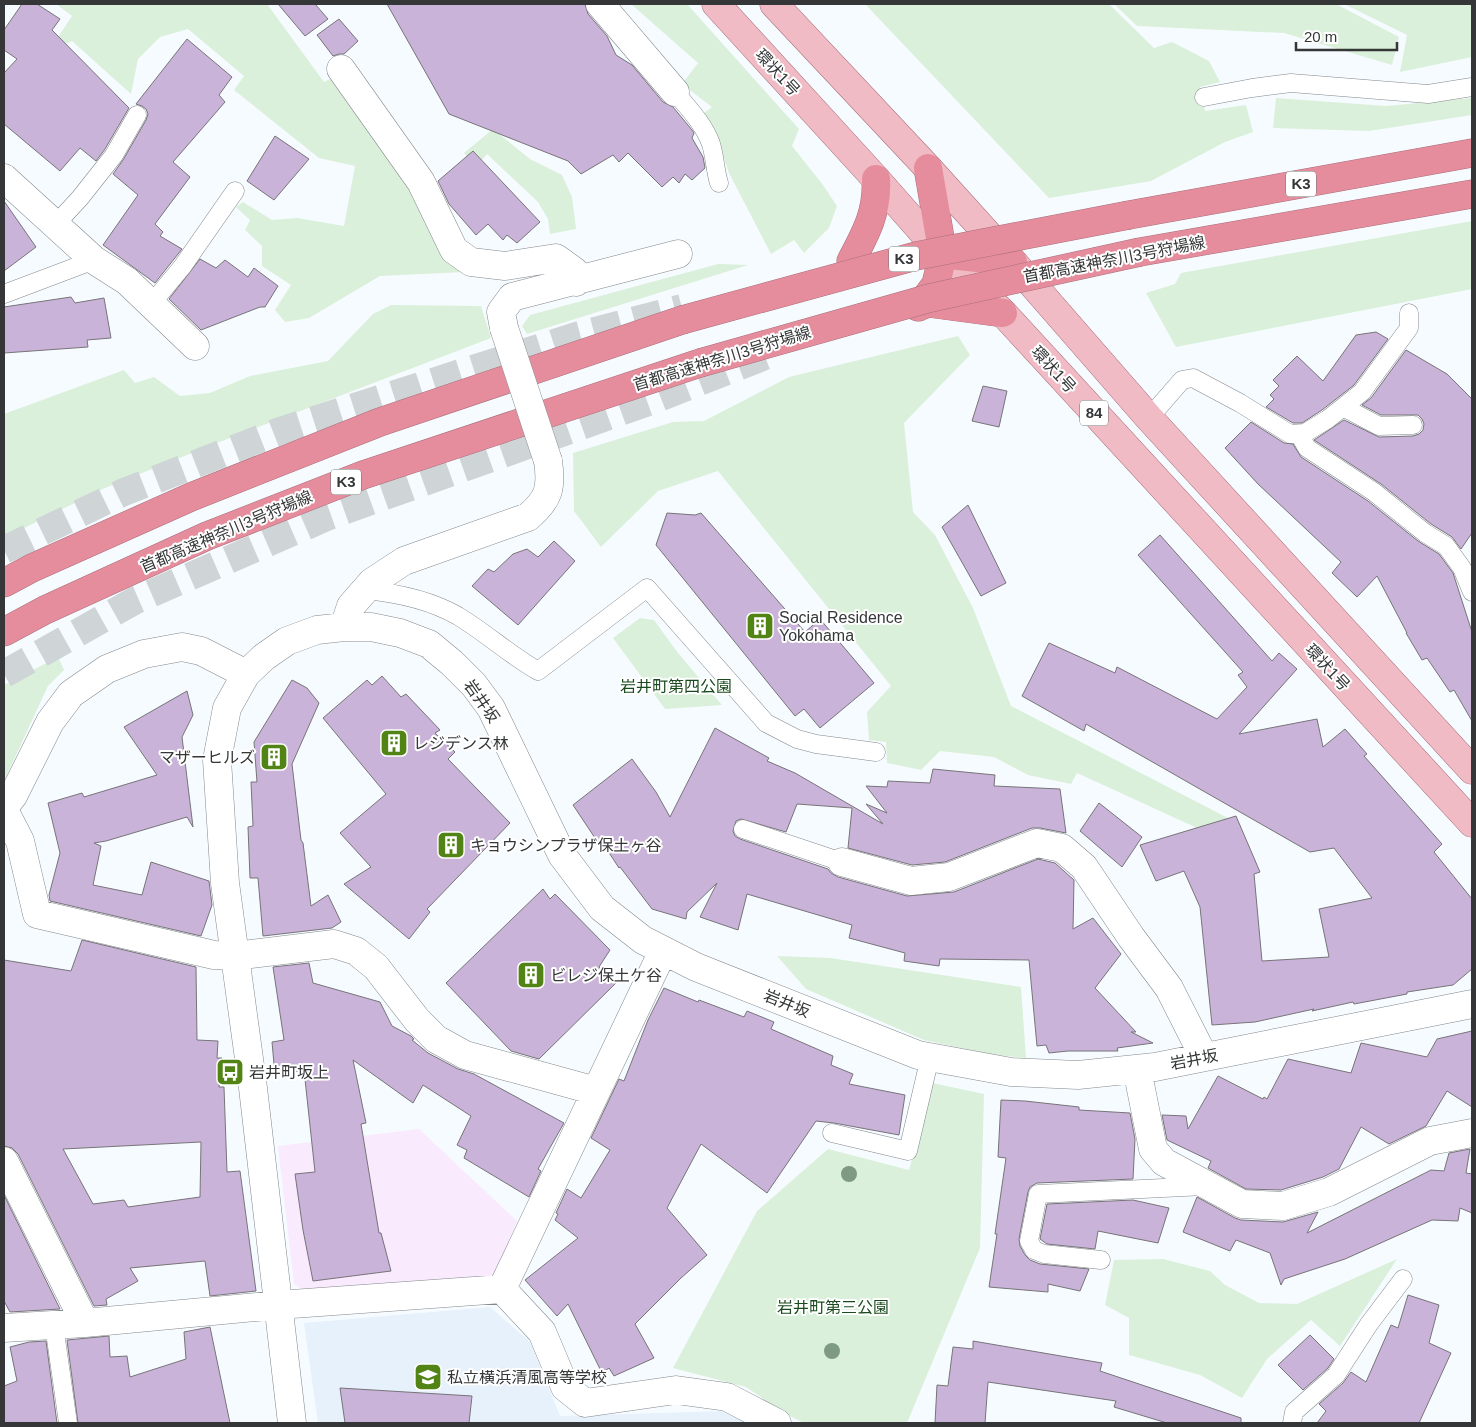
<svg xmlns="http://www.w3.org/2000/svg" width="1476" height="1427" font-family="Arial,'Noto Sans JP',sans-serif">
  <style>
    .industrial { fill: #f9eafe }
    .built { fill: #e6f1fb }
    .green { fill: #daf0da }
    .building { fill: #cab3d8; stroke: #777479; fill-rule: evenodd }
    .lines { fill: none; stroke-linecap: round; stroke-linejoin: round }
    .motorway-tunnel { stroke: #cfd4d7; stroke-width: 28; stroke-dasharray: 28 14; stroke-linecap: butt }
    .service-casing { stroke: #84888c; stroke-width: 19 }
    .minor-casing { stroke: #84888c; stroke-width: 29 }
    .primary-casing { stroke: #a86f79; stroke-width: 29 }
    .motorway-casing { stroke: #a86f79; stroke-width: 29 }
    .service { stroke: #fff; stroke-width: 18 }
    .minor { stroke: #fff; stroke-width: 28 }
    .primary { stroke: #f0bbc4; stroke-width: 28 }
    .motorway { stroke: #e68d9d; stroke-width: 28 }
    .minor-bridge-casing { stroke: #84888c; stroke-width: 29; stroke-linecap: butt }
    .motorway-bridge-casing { stroke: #a86f79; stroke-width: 29; stroke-linecap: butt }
    .minor-bridge { stroke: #fff; stroke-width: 28 }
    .motorway-bridge { stroke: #e68d9d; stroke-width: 28 }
    .tree { fill: #7e9a83 }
    .labels { text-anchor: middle; stroke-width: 4; stroke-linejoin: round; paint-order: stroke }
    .shield { fill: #fff; stroke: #717273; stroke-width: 1 }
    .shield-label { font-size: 15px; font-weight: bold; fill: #343637 }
    .street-label { font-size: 16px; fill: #343637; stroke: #fff }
    .poi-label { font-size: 16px; fill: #343637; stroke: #fff; text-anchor: start }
    .park-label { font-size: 16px; fill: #1b4a1e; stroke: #fff }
  </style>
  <rect width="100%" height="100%" fill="#f6fbff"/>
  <path class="industrial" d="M 419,1129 L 517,1221 L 494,1277 L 306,1291 L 294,1284 L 278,1146 Z"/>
  <path class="built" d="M 490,1307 L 530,1342 L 560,1416 L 729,1411 L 751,1423 L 318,1423 L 304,1323 Z"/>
  <path class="green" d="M 56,4 L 267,4 L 324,82 L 334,77 L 465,272 L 380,276 L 309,318 L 285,322 L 275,310 L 291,285 L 262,266 L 262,246 L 245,230 L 250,220 L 236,207 L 243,202 L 272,220 L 297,218 L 344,226 L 355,166 L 319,158 L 234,90 L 244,76 L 188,29 L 160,37 L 138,59 L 131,94 L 72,41 L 48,52 L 72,16 Z
    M 631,4 L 687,4 L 799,129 L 792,146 L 823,185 L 837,206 L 829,228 L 804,253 L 794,240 L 771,254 L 729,173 L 720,147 L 704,113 L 712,107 L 682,84 L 698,63 Z
    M 865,4 L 1109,4 L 1154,48 L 1172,42 L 1209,61 L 1220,82 L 1200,87 L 1205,111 L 1246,105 L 1253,132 L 1225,142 L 1151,181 L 1049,198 Z
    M 1114,4 L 1336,4 L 1399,37 L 1392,65 L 1284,33 L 1137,26 Z
    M 1344,4 L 1472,4 L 1472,57 L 1400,72 L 1407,35 Z
    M 1276,98 L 1386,106 L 1472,98 L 1472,115 L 1369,131 L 1273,128 Z
    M 493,129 L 530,159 L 562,175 L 572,197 L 576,229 L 550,234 L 548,219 L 538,202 L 487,154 L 476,167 L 464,153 Z
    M 1472,221 L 1472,289 L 1176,347 L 1146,293 L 1175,284 L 1181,273 Z
    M 718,264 L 748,265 L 527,334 L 522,326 L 530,315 Z
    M 391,305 L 481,306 L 491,338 L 217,443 L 105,488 L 4,538 L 4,414 L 124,370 L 135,383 L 154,377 L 180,396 L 210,393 L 250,376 L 328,361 L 373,314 Z
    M 958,336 L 970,355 L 904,423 L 913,512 L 935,535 L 973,608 L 1011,706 L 1228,818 L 1219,838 L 1077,773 L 1071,784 L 1028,775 L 994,757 L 940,751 L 921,770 L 887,763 L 886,742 L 869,740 L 867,712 L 891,686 L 718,471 L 658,491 L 601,547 L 574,511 L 573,453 L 673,422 L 704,421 L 789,377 Z
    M 640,618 L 654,620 L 678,653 L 722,705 L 665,709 L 613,638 Z
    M 58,657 L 64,670 L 48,686 L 4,781 L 4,685 Z
    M 777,956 L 830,958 L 1021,987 L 1026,1058 L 989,1054 L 924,1040 L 806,989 Z
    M 932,1083 L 984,1094 L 980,1248 L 907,1423 L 804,1423 L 784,1413 L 746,1387 L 673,1368 L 757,1211 L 828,1149 L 909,1170 Z
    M 1163,1259 L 1210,1271 L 1225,1285 L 1259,1303 L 1297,1304 L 1397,1259 L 1340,1346 L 1311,1320 L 1267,1359 L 1242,1398 L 1200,1375 L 1129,1355 L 1129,1318 L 1105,1305 L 1114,1260 Z"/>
  <path class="building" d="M 22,4 L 37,4 L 60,19 L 52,30 L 129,108 L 105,149 L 96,161 L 80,148 L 60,171 L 4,124 L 4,73 L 17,59 L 4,50 L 4,30 Z
    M 278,4 L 315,4 L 328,19 L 305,36 Z
    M 387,4 L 585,4 L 588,14 L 607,36 L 616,55 L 632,65 L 663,102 L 673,107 L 692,130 L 694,133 L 692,138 L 703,157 L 705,168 L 692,180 L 685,174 L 679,183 L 673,177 L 662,187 L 628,153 L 619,162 L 613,155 L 581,174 L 568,161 L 449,114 Z
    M 339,19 L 358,41 L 344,54 L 339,54 L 333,56 L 317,35 Z
    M 187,39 L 232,77 L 219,95 L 225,102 L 173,162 L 190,177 L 155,224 L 163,232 L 160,236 L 182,249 L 155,283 L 103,245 L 138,195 L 113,174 L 123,160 L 146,120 L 148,114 L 146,109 L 142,106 L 136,104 Z
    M 275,136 L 309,159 L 274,200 L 247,181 Z
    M 473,151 L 540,222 L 517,243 L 507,235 L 503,240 L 488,224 L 476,235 L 449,204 L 438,181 Z
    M 4,201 L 36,247 L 4,271 Z
    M 200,259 L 216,268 L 225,260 L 248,277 L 254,268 L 278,286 L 265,307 L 260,307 L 201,330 L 169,299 Z
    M 71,297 L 75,303 L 104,298 L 111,338 L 87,340 L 88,347 L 4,353 L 4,307 Z
    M 1376,332 L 1388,339 L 1354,385 L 1322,410 L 1302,423 L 1293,423 L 1266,407 L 1274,399 L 1270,395 L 1279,386 L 1273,380 L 1297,356 L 1323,381 L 1356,335 Z
    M 1406,350 L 1447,374 L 1472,399 L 1472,533 L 1461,549 L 1452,537 L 1431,524 L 1381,484 L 1314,440 L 1344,420 L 1379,437 L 1413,436 L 1419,434 L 1423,430 L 1424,424 L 1422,419 L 1418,415 L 1381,415 L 1362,405 L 1371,398 Z
    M 983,386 L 1007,391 L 999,427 L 972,421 Z
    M 1251,422 L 1284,443 L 1293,444 L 1301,457 L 1368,501 L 1418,541 L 1439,554 L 1453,573 L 1472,632 L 1472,721 L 1454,690 L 1450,692 L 1427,658 L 1422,660 L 1406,633 L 1407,633 L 1377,576 L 1357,597 L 1332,573 L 1341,562 L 1258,484 L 1225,448 Z
    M 968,505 L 1006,583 L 981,596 L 942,527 Z
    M 667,513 L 695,515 L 701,513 L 805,632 L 820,619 L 874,683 L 820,728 L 804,709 L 795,716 L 656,545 Z
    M 1160,535 L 1272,661 L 1279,653 L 1297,669 L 1239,734 L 1317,719 L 1323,747 L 1345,729 L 1367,754 L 1364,756 L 1442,844 L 1434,852 L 1472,899 L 1472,969 L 1453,985 L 1407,992 L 1407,994 L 1354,1004 L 1353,1002 L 1312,1011 L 1314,1009 L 1255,1022 L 1212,1025 L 1200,907 L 1184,871 L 1156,881 L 1140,845 L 1236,816 L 1260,872 L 1254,874 L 1262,961 L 1329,957 L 1319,909 L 1372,898 L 1334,848 L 1310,852 L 1086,724 L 1084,731 L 1022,696 L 1049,643 L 1115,673 L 1117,667 L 1217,719 L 1247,687 L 1238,675 L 1243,672 L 1138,555 Z
    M 554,541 L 575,561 L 518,625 L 472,586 L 488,569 L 494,572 L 513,554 L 527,549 L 538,557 Z
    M 382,676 L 401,697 L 406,694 L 440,730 L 435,733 L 455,752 L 448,759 L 510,823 L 427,909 L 430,912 L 409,939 L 344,884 L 371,867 L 340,833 L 386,794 L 323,718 L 367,680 L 372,685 Z
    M 292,680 L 307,688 L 319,703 L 292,764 L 301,840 L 303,843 L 311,906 L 328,895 L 341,922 L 332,928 L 263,936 L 258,878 L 250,878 L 248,827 L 253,826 L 251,782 L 257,782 L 254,742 Z
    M 187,691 L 193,715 L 182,737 L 193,827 L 187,817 L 106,841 L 94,843 L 101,846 L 93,885 L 142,895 L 151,862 L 209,881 L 212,905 L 201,936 L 50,901 L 49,895 L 60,853 L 48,803 L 82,793 L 84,797 L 157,775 L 124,727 Z
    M 715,728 L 769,758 L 767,761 L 795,773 L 883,824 L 866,804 L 887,813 L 866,786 L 887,787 L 888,781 L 930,783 L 933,769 L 995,775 L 994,786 L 1060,789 L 1066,833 L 1040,828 L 1032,828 L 945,862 L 912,865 L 848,848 L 852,808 L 797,804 L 786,832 L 741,819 L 736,821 L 733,831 L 735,836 L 740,839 L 828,869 L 831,873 L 838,877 L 907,896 L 954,892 L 1038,859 L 1055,863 L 1074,880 L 1073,929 L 1093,918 L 1121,954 L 1095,988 L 1136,1032 L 1131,1032 L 1153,1043 L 1117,1048 L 1118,1051 L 1068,1051 L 1049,1053 L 1046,1045 L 1037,1046 L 1029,960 L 940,959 L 939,966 L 904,961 L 905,953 L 849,938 L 852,925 L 747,894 L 738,930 L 700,917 L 717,883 L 687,912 L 686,919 L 652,909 L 620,867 L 619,868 L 604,845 L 601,847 L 573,805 L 632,759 L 656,792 L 670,817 Z
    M 1099,803 L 1142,837 L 1122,867 L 1080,831 Z
    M 543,889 L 550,899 L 555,894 L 610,950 L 599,967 L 616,983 L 539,1059 L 511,1051 L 446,983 Z
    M 82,940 L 196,967 L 197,1040 L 218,1041 L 217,1058 L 222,1058 L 219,1087 L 224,1087 L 227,1172 L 240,1171 L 256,1291 L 210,1296 L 205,1261 L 130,1268 L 138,1281 L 106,1299 L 107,1305 L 94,1306 L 18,1154 L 12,1148 L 4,1146 L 4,960 L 71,971 ZM 201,1142 L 200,1197 L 128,1207 L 124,1200 L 93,1204 L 63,1149 Z
    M 309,963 L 313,983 L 380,1002 L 392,1026 L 411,1036 L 414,1039 L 412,1040 L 428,1053 L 458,1069 L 474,1074 L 564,1123 L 538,1169 L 541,1171 L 529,1197 L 464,1158 L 467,1150 L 457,1145 L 471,1116 L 423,1085 L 413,1103 L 353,1060 L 366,1123 L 361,1124 L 379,1233 L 381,1233 L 391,1271 L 313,1281 L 303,1230 L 295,1174 L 315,1172 L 304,1070 L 275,1075 L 272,1042 L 284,1040 L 273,967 Z
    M 664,988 L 698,1002 L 699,1000 L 744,1017 L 747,1011 L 774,1022 L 771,1029 L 833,1056 L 831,1065 L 853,1074 L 849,1084 L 905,1095 L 899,1135 L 834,1123 L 816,1121 L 767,1193 L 701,1144 L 667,1208 L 707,1255 L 681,1278 L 635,1324 L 654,1358 L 614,1376 L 609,1368 L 602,1373 L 568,1304 L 557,1316 L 525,1280 L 578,1238 L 555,1220 L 558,1214 L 556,1213 L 567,1189 L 581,1198 L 610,1150 L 591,1138 L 619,1079 L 624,1081 L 648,1020 Z
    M 1472,1031 L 1472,1107 L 1447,1091 L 1426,1126 L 1389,1144 L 1361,1127 L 1339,1169 L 1323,1177 L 1281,1190 L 1246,1189 L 1208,1168 L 1211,1161 L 1167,1140 L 1162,1115 L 1186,1116 L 1188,1129 L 1218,1076 L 1263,1099 L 1264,1097 L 1267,1099 L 1288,1059 L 1351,1073 L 1361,1043 L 1427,1057 L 1437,1039 Z
    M 1001,1100 L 1025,1101 L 1079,1107 L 1079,1110 L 1130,1113 L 1135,1139 L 1133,1179 L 1037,1183 L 1030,1187 L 1028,1192 L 1019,1239 L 1020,1246 L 1025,1255 L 1030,1260 L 1040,1264 L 1089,1269 L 1080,1291 L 1048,1284 L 1048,1292 L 989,1287 L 997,1234 L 995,1234 L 1006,1158 L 998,1157 Z
    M 1470,1149 L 1466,1173 L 1472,1174 L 1472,1213 L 1460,1208 L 1458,1221 L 1432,1220 L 1345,1259 L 1284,1279 L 1281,1285 L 1270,1253 L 1236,1240 L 1230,1251 L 1183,1232 L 1197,1197 L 1235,1218 L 1241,1220 L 1283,1222 L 1318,1212 L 1307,1233 L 1431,1170 L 1444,1171 L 1449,1153 Z
    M 4,1195 L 60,1309 L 10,1312 L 4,1301 Z
    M 1133,1200 L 1169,1208 L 1158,1243 L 1098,1231 L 1095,1249 L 1047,1244 L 1040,1239 L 1047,1204 Z
    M 1408,1295 L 1439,1305 L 1429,1343 L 1451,1353 L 1419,1423 L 1317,1423 L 1326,1411 L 1319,1404 L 1343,1383 L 1351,1372 L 1366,1382 L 1391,1325 L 1398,1328 Z
    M 210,1327 L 230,1423 L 78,1423 L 67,1340 L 109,1336 L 110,1357 L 127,1356 L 130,1377 L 186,1359 L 184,1332 Z
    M 1310,1335 L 1334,1359 L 1328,1368 L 1303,1390 L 1278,1365 Z
    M 46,1341 L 57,1423 L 4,1423 L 4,1386 L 17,1381 L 10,1347 L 29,1342 Z
    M 973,1341 L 1102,1363 L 1100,1371 L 1241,1418 L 1241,1423 L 1167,1423 L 1114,1407 L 1116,1401 L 988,1382 L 985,1423 L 935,1423 L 937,1385 L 948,1386 L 953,1347 L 973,1349 Z
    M 340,1388 L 472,1396 L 469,1423 L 345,1423 Z"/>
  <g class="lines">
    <path class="motorway-tunnel" d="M 4,550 L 124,492 L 280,431 L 576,336 L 682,308
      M 4,674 L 136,600 L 329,516 L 651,401 L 775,352"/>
    <defs>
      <path id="service" d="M 675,92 C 688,108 704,124 711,144 C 715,157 715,170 719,183
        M 1204,97 L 1252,88 L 1291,83 L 1428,94 L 1472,87
        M 55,225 L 80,198 L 114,155 L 137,115
        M 4,294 L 94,260
        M 152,303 L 182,267 L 235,191
        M 1343,407 L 1379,426 L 1413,425
        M 1149,418 L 1182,380 L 1193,378 L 1240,403 L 1290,434 L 1305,433 L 1328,419 L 1362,392 L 1409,328 L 1409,313
        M 1299,434 L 1307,448 L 1374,492 L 1425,533 L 1446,546 L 1462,568 L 1472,592
        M 365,590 C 397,593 430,600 458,616 C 486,633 510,655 538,671 L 647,588 L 766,723 L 797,739 L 816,744 L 876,752
        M 743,829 L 842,862
        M 832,1133 L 908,1151 L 930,1057
        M 1101,1260 L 1044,1254 L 1034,1250 L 1029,1241 L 1038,1194 L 1205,1186
        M 54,1325 L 68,1423
        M 1292,1423 L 1294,1412 L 1336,1375 L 1369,1324 L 1403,1279"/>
      <path id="minor" d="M 600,4 L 675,92
        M 341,69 L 421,182 L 454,250 L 471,262 L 505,266 L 556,258 L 574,271 L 576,282
        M 4,178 L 94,260 L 127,281 L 195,346
        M 504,328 L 501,312 L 512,297 L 678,254
        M 344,627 L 351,606 L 372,582 L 404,561 L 528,517 C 549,499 552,488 548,461
        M 4,807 L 13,796 L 50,722 L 71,694 L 107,669 L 144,654 L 182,647 L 201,651 L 246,674
        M 4,810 L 20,841 L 37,914 L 214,955 L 235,956 L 334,944 L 356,951 L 376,967 L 417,1020 L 436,1039 L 465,1055 L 596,1091
        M 842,862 L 911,881 L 949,877 L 1037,843 L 1062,848 L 1084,867 L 1131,937 L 1169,988 L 1204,1057
        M 1137,1069 L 1153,1149 L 1164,1162 L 1242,1204 L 1283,1206 L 1329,1192 L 1430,1141 L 1472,1133
        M 4,1161 L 85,1323
        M 502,1289 L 663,951
        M 4,1328 L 85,1323 L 278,1305 L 502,1289 L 542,1332 L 565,1387 L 585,1403 L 676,1390 L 727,1397 L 777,1423
        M 292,1423 L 253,1088 L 225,883 L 217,760 L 227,708 L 246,674 L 264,657 L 287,641 L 317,630 L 344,627 L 371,627 L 400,633 L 429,644 L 452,663 L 474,685 L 491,708 L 562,855 L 602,908 L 643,940 L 696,967 L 918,1055 L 1011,1072 L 1078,1075 L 1155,1067 L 1472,1004"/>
      <path id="primary" d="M 716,4 L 876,179 L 943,255 L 1003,313 L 1472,823
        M 774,4 L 928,168 L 1013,262 L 1149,418 L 1472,770"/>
      <path id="motorway" d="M 1129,215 L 1472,153
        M 1140,252 L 1472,194
        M 941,254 L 1013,262
        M 851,261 C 866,233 878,211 876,179
        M 918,307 L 928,303 L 1003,313
        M 919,307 L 936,284 L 943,255 L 928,168
        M 4,583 L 32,568 L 191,497 L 380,422 L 682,320
        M 4,632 L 45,610 L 207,536 L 363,475 L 700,363"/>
    </defs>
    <use href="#service" class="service-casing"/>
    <use href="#minor" class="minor-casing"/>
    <use href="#primary" class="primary-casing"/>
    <use href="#motorway" class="motorway-casing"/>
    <use href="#service" class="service"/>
    <use href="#minor" class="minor"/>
    <use href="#primary" class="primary"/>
    <use href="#motorway" class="motorway"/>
    <defs>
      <path id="minor-bridge" d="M 504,328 L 548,461"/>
      <path id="motorway-bridge" d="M 682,320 L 916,256 L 1129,215
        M 700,363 L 930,298 L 1140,252"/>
    </defs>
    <use href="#minor-bridge" class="minor-bridge-casing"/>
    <use href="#motorway-bridge" class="motorway-bridge-casing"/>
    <use href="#minor-bridge" class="minor-bridge"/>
    <use href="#motorway-bridge" class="motorway-bridge"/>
  </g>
  <g class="tree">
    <circle cx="849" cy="1174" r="8"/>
    <circle cx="832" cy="1351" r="8"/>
  </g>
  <defs>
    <symbol id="building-square" viewBox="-11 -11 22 22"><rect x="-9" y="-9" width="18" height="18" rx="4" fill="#528315" stroke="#fff"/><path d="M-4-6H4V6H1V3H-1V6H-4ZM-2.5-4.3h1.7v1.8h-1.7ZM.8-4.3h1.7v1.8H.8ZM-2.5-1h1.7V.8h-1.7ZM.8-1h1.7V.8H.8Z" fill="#fff"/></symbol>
    <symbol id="bus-square" viewBox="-11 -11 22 22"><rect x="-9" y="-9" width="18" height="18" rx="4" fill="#528315" stroke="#fff"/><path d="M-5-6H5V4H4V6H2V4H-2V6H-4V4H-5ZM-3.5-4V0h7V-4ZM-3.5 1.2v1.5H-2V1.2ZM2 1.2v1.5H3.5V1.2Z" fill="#fff"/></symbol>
    <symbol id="school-square" viewBox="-11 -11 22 22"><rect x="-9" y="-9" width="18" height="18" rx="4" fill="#528315" stroke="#fff"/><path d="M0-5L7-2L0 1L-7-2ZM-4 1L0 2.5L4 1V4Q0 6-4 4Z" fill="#fff"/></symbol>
  </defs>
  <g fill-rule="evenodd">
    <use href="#building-square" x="744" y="610" width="32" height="32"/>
    <use href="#building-square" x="378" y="727" width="32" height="32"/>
    <use href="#building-square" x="258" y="741" width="32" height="32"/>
    <use href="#building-square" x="435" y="829" width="32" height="32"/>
    <use href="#building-square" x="515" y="959" width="32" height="32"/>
    <use href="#bus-square" x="214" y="1056" width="32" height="32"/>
    <use href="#school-square" x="412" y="1361" width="32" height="32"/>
  </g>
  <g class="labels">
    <g class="shield">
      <rect x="1286" y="171.5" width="30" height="25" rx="4"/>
      <rect x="889" y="246.5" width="30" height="25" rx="4"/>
      <rect x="1080" y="400.5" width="28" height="25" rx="4"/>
      <rect x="331" y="469.5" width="30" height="25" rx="4"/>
    </g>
    <g class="shield-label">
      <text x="1301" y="189">K3</text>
      <text x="904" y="264">K3</text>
      <text x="1094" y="418">84</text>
      <text x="346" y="487">K3</text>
    </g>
    <g class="street-label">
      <text transform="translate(778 72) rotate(47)" y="6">環状1号</text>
      <text transform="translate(1114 259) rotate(-11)" y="6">首都高速神奈川3号狩場線</text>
      <text transform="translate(722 358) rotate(-17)" y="6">首都高速神奈川3号狩場線</text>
      <text transform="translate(1054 369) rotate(47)" y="6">環状1号</text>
      <text transform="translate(226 531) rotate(-23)" y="6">首都高速神奈川3号狩場線</text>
      <text transform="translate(1328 667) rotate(47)" y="6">環状1号</text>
      <text transform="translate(482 701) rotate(55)" y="6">岩井坂</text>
      <text transform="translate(787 1003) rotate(22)" y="6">岩井坂</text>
      <text transform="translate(1194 1059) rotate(-11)" y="6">岩井坂</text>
    </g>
    <g class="poi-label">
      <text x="779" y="623">Social Residence<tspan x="779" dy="18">Yokohama</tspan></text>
      <text x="413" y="749">レジデンス林</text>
      <text x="255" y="763" text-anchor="end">マザーヒルズ</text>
      <text x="470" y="851">キョウシンプラザ保土ヶ谷</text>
      <text x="550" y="981">ビレジ保土ケ谷</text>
      <text x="249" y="1078">岩井町坂上</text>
      <text x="447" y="1383">私立横浜清風高等学校</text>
    </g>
    <g class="park-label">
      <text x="676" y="692">岩井町第四公園</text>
      <text x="833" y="1313">岩井町第三公園</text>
    </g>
  </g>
  <rect width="1476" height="1427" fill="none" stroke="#343637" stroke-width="10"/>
  <path d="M1296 42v8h101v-8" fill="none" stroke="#343637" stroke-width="2.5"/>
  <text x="1304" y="42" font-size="15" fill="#343637" stroke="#ffffff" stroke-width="4" paint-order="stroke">20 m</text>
</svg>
